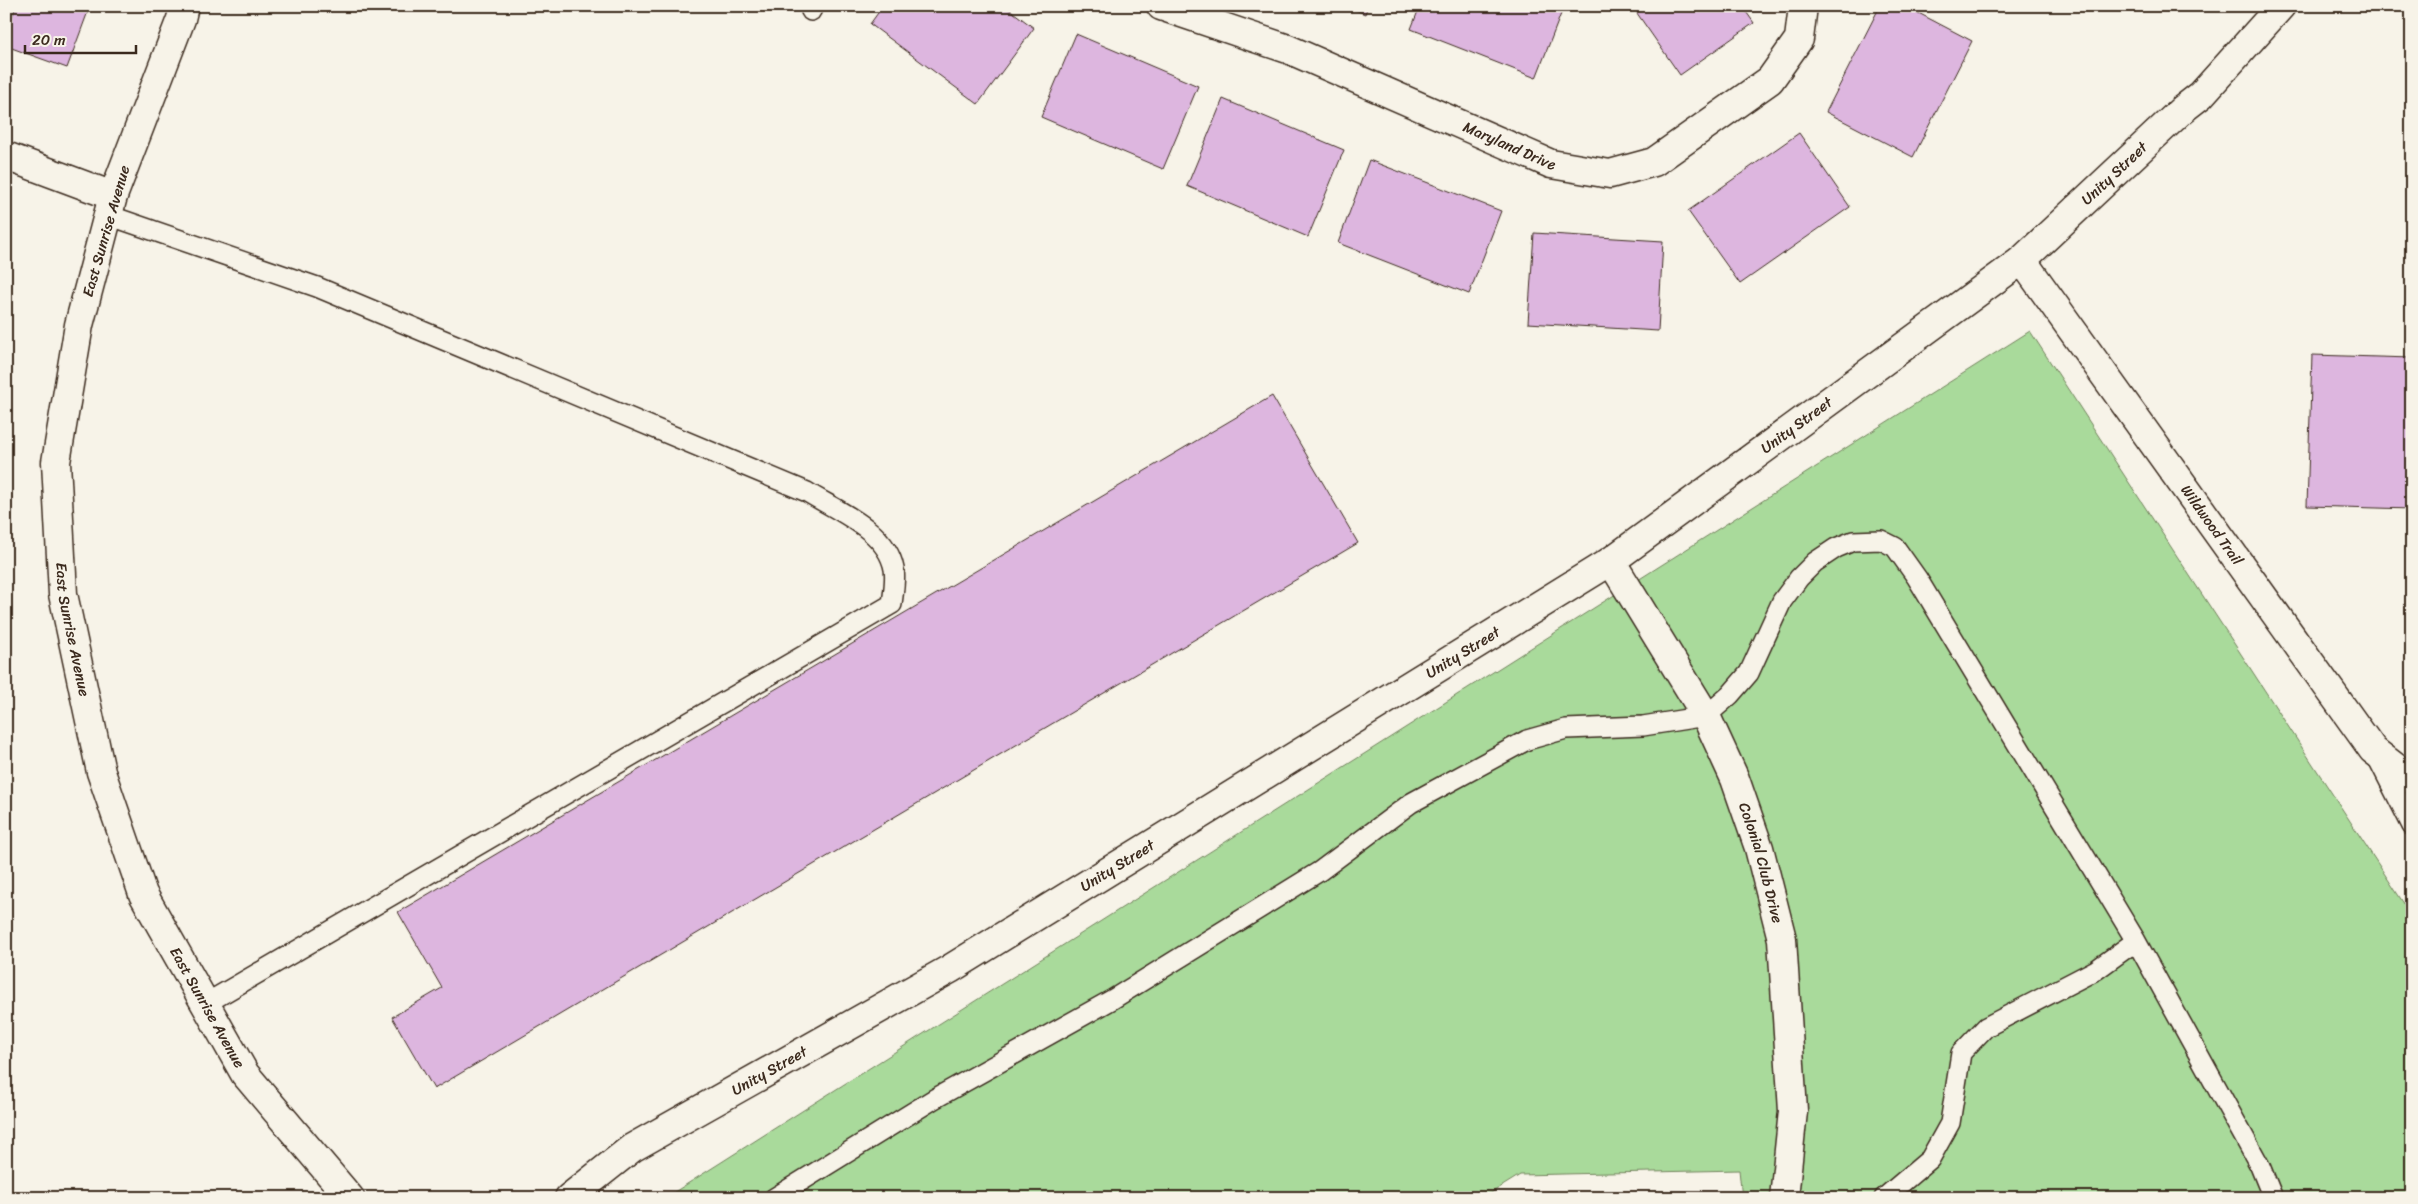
<svg xmlns="http://www.w3.org/2000/svg" width="2418" height="1204" font-family="Sriracha,sans-serif">
  <style>
    .green { fill: #a9da9b; stroke: #72825c }
    .building { fill: #ddb6df; stroke: #3b2a1e }
    .lines { fill: none; stroke-linecap: round; stroke-linejoin: round }
    .service-casing { stroke: #3b2a1e; stroke-width: 22 }
    .minor-casing { stroke: #3b2a1e; stroke-width: 31 }
    .tertiary-casing { stroke: #3b2a1e; stroke-width: 31 }
    .service { stroke: #f7f3e8; stroke-width: 19 }
    .minor { stroke: #f7f3e8; stroke-width: 28 }
    .tertiary { stroke: #f7f3e8; stroke-width: 28 }
    .labels { text-anchor: middle; stroke-width: 5; stroke-linejoin: round; paint-order: stroke }
    .street-label { font-size: 15px; fill: #3b2a1e; stroke: #f7f3e8 }
  </style>
  <rect width="100%" height="100%" fill="#f7f3e8"/>
  <filter id="ink" filterUnits="userSpaceOnUse"><feTurbulence type="fractalNoise" baseFrequency=".02" numOctaves="2"/><feDisplacementMap in="SourceGraphic" scale="10" xChannelSelector="R" yChannelSelector="G"/><feConvolveMatrix kernelMatrix="1 2 1 2 8 2 1 2 1" color-interpolation-filters="sRGB"/></filter>
  <g filter="url(#ink)">
    <path class="green" d="M 2030,331 L 2412,916 L 2412,1198 L 1742,1198 L 1739,1170 L 1520,1175 L 1483,1198 L 665,1198 Z"/>
    <path class="building" d="M 16,6 L 90,6 L 67,68 L 6,46 L 6,32 Z
      M 883,6 L 1005,6 L 1034,28 L 978,104 L 870,24 Z
      M 1346,6 L 1368,6 L 1365,14 Z
      M 1420,6 L 1564,6 L 1536,78 L 1411,29 Z
      M 1632,6 L 1742,6 L 1754,23 L 1680,75 Z
      M 1880,6 L 1905,6 L 1972,41 L 1913,157 L 1826,112 Z
      M 1076,34 L 1198,86 L 1163,169 L 1041,117 Z
      M 1223,99 L 1344,150 L 1308,237 L 1187,186 Z
      M 1799,133 L 1850,207 L 1740,284 L 1688,211 Z
      M 1369,160 L 1501,211 L 1469,294 L 1338,243 Z
      M 1534,233 L 1663,241 L 1658,331 L 1528,323 Z
      M 2312,355 L 2412,358 L 2412,509 L 2307,506 Z
      M 1272,396 L 1358,543 L 434,1089 L 392,1017 L 442,988 L 398,912 Z"/>
    <g class="lines">
      <defs>
        <path id="service" d="M 811,11 L 813,6
          M 108,215 L 317,287 L 807,492 C 837,511 887,530 894,569 C 896,580 893,594 892,604 L 205,1004
          M 2377,757 L 2412,826
          M 774,1198 L 934,1099 L 1113,999 L 1320,871 L 1411,803 L 1527,740 L 1566,729 L 1643,726 L 1706,716 L 1730,695 L 1749,673 L 1782,601 L 1799,578 L 1815,562 L 1836,548 L 1853,541 L 1881,540 L 1895,547 L 1917,578 L 2136,941 L 2260,1166 L 2273,1198
          M 1884,1198 L 1930,1159 L 1950,1123 L 1961,1053 L 1986,1027 L 2096,970 L 2136,941"/>
        <g id="minor">
          <path id="s1" d="M 184,6 L 181,19 L 113,196 L 79,325 L 56,462 L 63,594 L 101,772 L 143,894 L 245,1074 L 350,1198"/>
          <path id="s2" d="M 1161,6 L 1288,49 L 1551,164 L 1610,174 L 1654,162 L 1770,80 L 1799,39 L 1803,6"/>
          <path d="M 6,156 L 113,196"/>
          <path id="s3" d="M 2022,260 L 2373,750 L 2412,780"/>
          <path id="s4" d="M 1611,561 L 1706,716 L 1735,779 L 1759,848 L 1782,939 L 1793,1111 L 1784,1198"/>
        </g>
        <g id="tertiary">
          <path id="s5" d="M 569,1198 L 632,1148 L 950,969 L 1611,561 L 2022,260 L 2183,109 L 2201,95 L 2281,6"/>
        </g>
      </defs>
      <use href="#service" class="service-casing"/>
      <use href="#minor" class="minor-casing"/>
      <use href="#tertiary" class="tertiary-casing"/>
      <use href="#service" class="service"/>
      <use href="#minor" class="minor"/>
      <use href="#tertiary" class="tertiary"/>
    </g>
  </g>
  <g class="labels">
    <g class="street-label">
      <text dy="5" stroke="none"><textPath href="#s2" startOffset="376">Maryland Drive</textPath></text>
      <text dy="5" stroke="none"><textPath href="#s5" startOffset="1858">Unity Street</textPath></text>
      <text transform="translate(106 231) rotate(-74)" y="5">East Sunrise Avenue</text>
      <text dy="5" stroke="none"><textPath href="#s5" startOffset="1452">Unity Street</textPath></text>
      <text dy="5" stroke="none"><textPath href="#s3" startOffset="326">Wildwood Trail</textPath></text>
      <text dy="5" stroke="none"><textPath href="#s1" startOffset="644">East Sunrise Avenue</textPath></text>
      <text dy="5" stroke="none"><textPath href="#s5" startOffset="1048">Unity Street</textPath></text>
      <text dy="5" stroke="none"><textPath href="#s4" startOffset="339">Colonial Club Drive</textPath></text>
      <text dy="5" stroke="none"><textPath href="#s5" startOffset="642">Unity Street</textPath></text>
      <text dy="5" stroke="none"><textPath href="#s1" startOffset="1049">East Sunrise Avenue</textPath></text>
      <text dy="5" stroke="none"><textPath href="#s5" startOffset="238">Unity Street</textPath></text>
    </g>
  </g>
  <rect width="2418" height="1204" fill="none" stroke="#f7f3e8" stroke-width="25"/>
  <rect x="12" y="12" width="2393" height="1179" fill="none" stroke="#3b2a1e" stroke-width="2" filter="url(#ink)"/>
  <path d="M25 45v8h111v-8" fill="none" stroke="#3b2a1e" stroke-width="2.5"/>
  <text x="32" y="45" font-size="15" fill="#3b2a1e" stroke="#f7f3e8" stroke-width="4" paint-order="stroke">20 m</text>
</svg>
